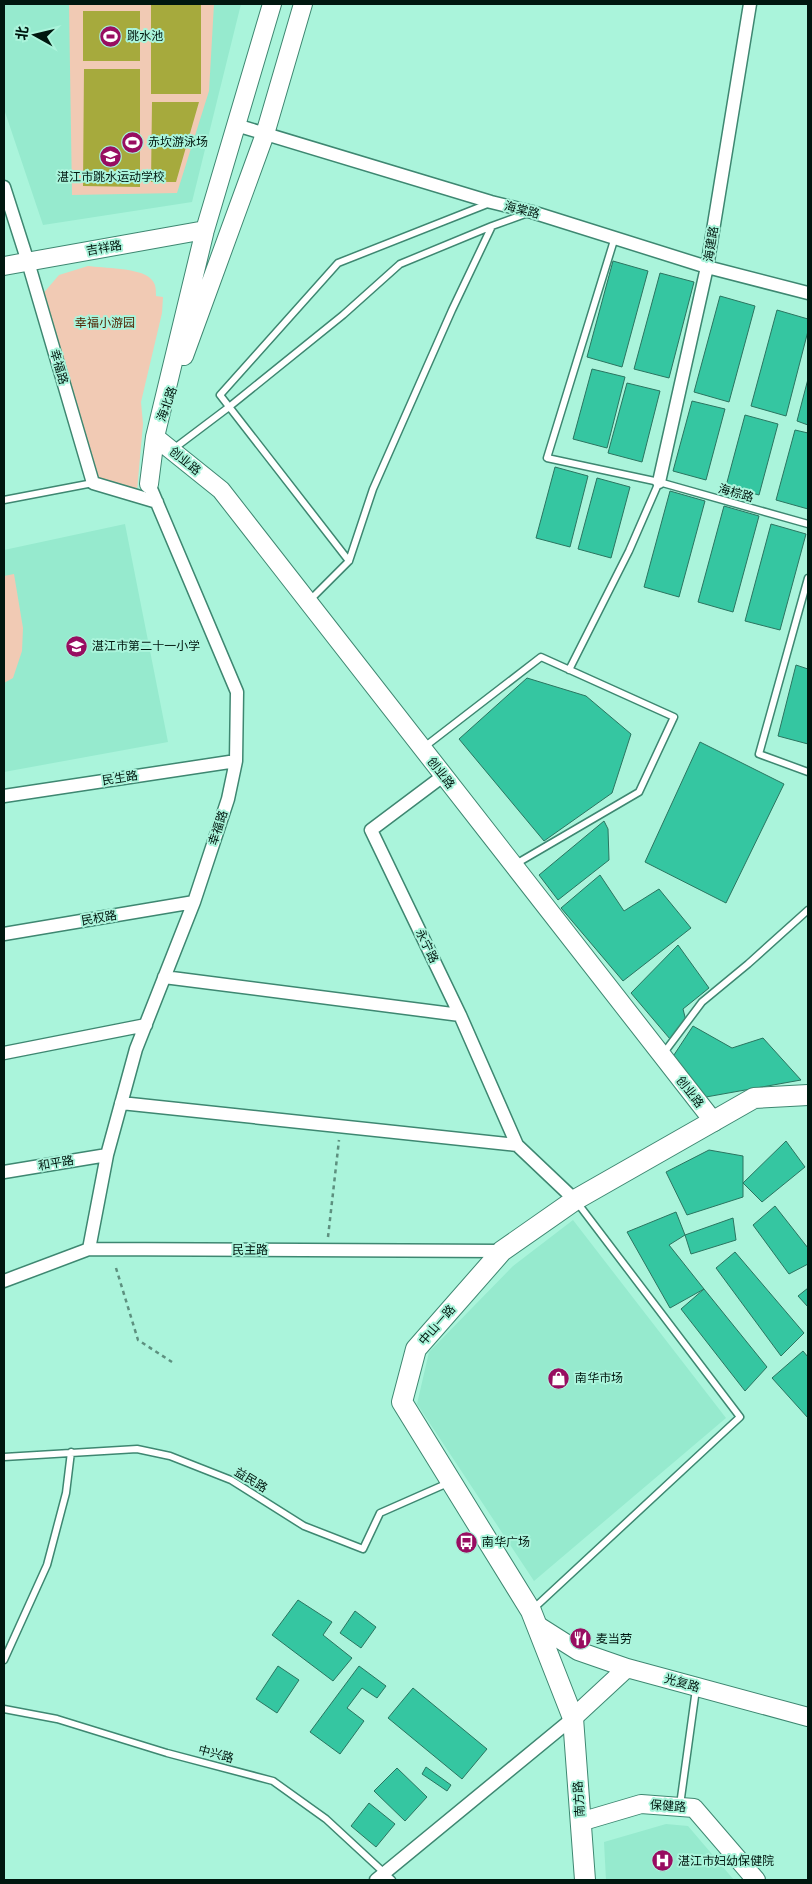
<svg xmlns="http://www.w3.org/2000/svg" width="812" height="1884" font-family="Lato,'Noto Sans SC',sans-serif">
  <style>
    .built { fill: #96eace }
    .green { fill: #f1cab4 }
    .water { fill: #a6aa3d }
    .building { fill: #35c6a1; stroke: #2a7560 }
    .lines { fill: none; stroke-linecap: round; stroke-linejoin: round }
    .lane-casing { stroke: #3e8771; stroke-width: 9 }
    .street-casing { stroke: #3e8771; stroke-width: 15 }
    .secondary-casing { stroke: #3e8771; stroke-width: 20 }
    .primary-casing { stroke: #3e8771; stroke-width: 22 }
    .path { stroke: #5d907f; stroke-width: 2.5; stroke-dasharray: 4 4; stroke-linecap: butt }
    .lane { stroke: #fff; stroke-width: 6 }
    .street { stroke: #fff; stroke-width: 12 }
    .secondary { stroke: #fff; stroke-width: 18 }
    .primary { stroke: #fff; stroke-width: 20 }
    .labels { text-anchor: middle; stroke-width: 4; stroke-linejoin: round; paint-order: stroke }
    .poi-label { font-size: 12px; fill: #00170f; stroke: #aaf4db; text-anchor: start }
    .street-label { font-size: 12px; fill: #00170f; stroke: #aaf4db }
    .park-label { font-size: 12px; fill: #532707; stroke: #aaf4db }
  </style>
  <rect width="100%" height="100%" fill="#aaf4db"/>
  <path class="built" d="M 4,4 L 241,4 L 192,202 L 43,225 L 4,109 Z
    M 125,524 L 168,742 L 4,772 L 4,550 Z
    M 573,1220 L 726,1418 L 534,1581 L 417,1404 L 429,1352 L 513,1266 Z
    M 666,1824 L 688,1826 L 734,1880 L 606,1880 L 604,1842 Z"/>
  <path class="green" d="M 69,4 L 214,4 L 209,91 L 177,193 L 72,195 Z
    M 88,266 C 102,268 140,268 150,278 C 156,283 156,289 156,296 L 163,297 L 162,313 L 141,402 L 143,424 L 137,491 L 96,482 L 41,296 L 59,275 Z
    M 14,574 L 23,628 L 22,651 L 13,678 L 4,683 L 4,576 Z"/>
  <path class="water" d="M 151,4 L 201,4 L 201,94 L 151,94 Z
    M 83,11 L 140,11 L 140,61 L 83,61 Z
    M 84,69 L 140,69 L 140,187 L 83,186 Z
    M 152,102 L 199,102 L 176,182 L 151,182 Z"/>
  <path class="building" d="M 613,261 L 648,271 L 622,367 L 587,357 Z
    M 660,273 L 694,282 L 669,378 L 634,369 Z
    M 720,296 L 755,306 L 729,402 L 694,392 Z
    M 777,310 L 808,319 L 808,331 L 786,416 L 751,406 Z
    M 592,369 L 625,377 L 607,448 L 573,439 Z
    M 808,379 L 808,425 L 797,421 Z
    M 627,383 L 660,391 L 642,462 L 608,453 Z
    M 692,401 L 725,409 L 706,480 L 673,471 Z
    M 745,415 L 778,424 L 759,495 L 726,486 Z
    M 795,430 L 808,433 L 808,509 L 776,500 Z
    M 555,467 L 588,476 L 570,547 L 536,538 Z
    M 597,478 L 630,487 L 611,558 L 578,549 Z
    M 670,491 L 705,501 L 679,597 L 644,587 Z
    M 724,506 L 759,516 L 733,612 L 698,602 Z
    M 771,524 L 806,534 L 780,630 L 745,621 Z
    M 796,665 L 808,669 L 808,744 L 778,736 Z
    M 527,678 L 586,696 L 631,734 L 612,793 L 544,841 L 459,739 Z
    M 700,742 L 784,784 L 726,903 L 645,862 Z
    M 604,821 L 608,829 L 609,860 L 558,900 L 539,875 Z
    M 600,875 L 624,911 L 659,889 L 691,928 L 623,981 L 561,908 Z
    M 678,945 L 709,988 L 683,1009 L 686,1021 L 670,1039 L 631,993 Z
    M 693,1026 L 732,1048 L 763,1038 L 801,1080 L 706,1097 L 668,1064 Z
    M 786,1141 L 805,1167 L 762,1202 L 743,1183 Z
    M 709,1150 L 743,1156 L 743,1197 L 687,1215 L 666,1172 Z
    M 775,1206 L 808,1248 L 808,1264 L 789,1274 L 753,1225 Z
    M 676,1212 L 685,1235 L 669,1245 L 704,1289 L 670,1308 L 627,1232 Z
    M 733,1218 L 736,1240 L 691,1254 L 685,1235 Z
    M 735,1252 L 804,1333 L 781,1356 L 716,1268 Z
    M 808,1288 L 808,1307 L 798,1296 Z
    M 704,1289 L 767,1367 L 745,1391 L 681,1309 Z
    M 803,1351 L 808,1357 L 808,1418 L 772,1378 Z
    M 298,1600 L 332,1622 L 323,1635 L 352,1658 L 333,1681 L 272,1635 Z
    M 355,1611 L 376,1627 L 361,1648 L 340,1633 Z
    M 278,1666 L 299,1680 L 277,1713 L 256,1699 Z
    M 359,1666 L 386,1686 L 377,1698 L 362,1688 L 347,1708 L 364,1721 L 340,1754 L 310,1732 Z
    M 413,1688 L 487,1749 L 462,1779 L 388,1718 Z
    M 426,1767 L 451,1785 L 447,1791 L 422,1774 Z
    M 397,1768 L 427,1797 L 405,1821 L 374,1791 Z
    M 369,1803 L 395,1824 L 376,1847 L 351,1826 Z"/>
  <g class="lines">
    <defs>
      <path id="lane" d="M 615,237 L 547,458 L 659,482 L 808,524
        M 172,450 L 229,407 L 343,315 L 400,264 L 492,226
        M 4,500 L 93,483
        M 349,561 L 220,395 L 338,263 L 490,203
        M 808,578 L 759,754 L 808,772
        M 309,601 L 349,561 L 373,489 L 452,310 L 492,226 L 528,213
        M 569,670 L 629,551 L 659,482
        M 423,748 L 541,657 L 674,717 L 639,792 L 514,865
        M 663,1054 L 702,1002 L 748,964 L 808,910
        M 4,1457 L 137,1449 L 170,1456 L 231,1480 L 304,1526 L 363,1549 L 380,1513 L 448,1483
        M 532,1610 L 740,1417 L 576,1201
        M 4,1660 L 47,1565 L 66,1493 L 71,1452
        M 4,1709 L 57,1719 L 167,1753 L 273,1781 L 326,1819 L 392,1880
        M 680,1805 L 696,1689"/>
      <path id="street" d="M 236,125 L 491,202 L 532,212 L 707,267 L 808,293
        M 4,187 L 28,262 L 93,483 L 157,502
        M 659,482 L 707,267 L 750,4
        M 443,776 L 371,830 L 460,1015 L 517,1145
        M 4,796 L 236,761
        M 4,934 L 194,902
        M 164,977 L 460,1015
        M 4,1053 L 146,1025
        M 121,1103 L 517,1145 L 575,1200
        M 4,1172 L 107,1155
        M 89,1249 L 107,1155 L 136,1049 L 194,902 L 228,799 L 236,761 L 237,692 L 149,484
        M 4,1281 L 89,1249 L 502,1251
        M 376,1880 L 573,1718"/>
      <path id="secondary" d="M 4,266 L 205,230
        M 184,356 L 265,134 L 303,4
        M 155,437 L 221,490 L 714,1122
        M 149,484 L 155,437 L 205,230 L 272,4
        M 537,1625 L 578,1651 L 627,1668
        M 573,1718 L 627,1668 L 808,1717
        M 580,1822 L 641,1804 L 694,1808 L 756,1880"/>
      <path id="primary" d="M 585,1880 L 573,1718 L 531,1611 L 402,1402 L 416,1349 L 502,1251 L 575,1200 L 754,1098 L 808,1095"/>
    </defs>
    <use href="#lane" class="lane-casing"/>
    <use href="#street" class="street-casing"/>
    <use href="#secondary" class="secondary-casing"/>
    <use href="#primary" class="primary-casing"/>
    <path class="path" d="M 328,1237 L 339,1140
      M 116,1268 L 138,1340 L 172,1362"/>
    <use href="#lane" class="lane"/>
    <use href="#street" class="street"/>
    <use href="#secondary" class="secondary"/>
    <use href="#primary" class="primary"/>
  </g>
  <defs>
    <symbol id="stadium-disc" viewBox="-11 -11 22 22"><circle r="9.5" fill="#980d61" stroke="#aaf4db"/><path d="M0-5a6.5 5 0 1 0 0 10a6.5 5 0 1 0 0-10ZM-3.5-1.8h7v3.6h-7Z" fill="#fff"/></symbol>
    <symbol id="school-disc" viewBox="-11 -11 22 22"><circle r="9.5" fill="#980d61" stroke="#aaf4db"/><path d="M0-5L7-2L0 1L-7-2ZM-4 1L0 2.5L4 1V4Q0 6-4 4Z" fill="#fff"/></symbol>
    <symbol id="shop-disc" viewBox="-11 -11 22 22"><circle r="9.5" fill="#980d61" stroke="#aaf4db"/><path d="M-5-2.5h2.3a2.7 3.5 0 0 1 5.4 0H5L5.5 6h-11ZM-1.5-2.5h3a1.5 2.3 0 0 0-3 0Z" fill="#fff"/></symbol>
    <symbol id="bus-disc" viewBox="-11 -11 22 22"><circle r="9.5" fill="#980d61" stroke="#aaf4db"/><path d="M-5-6H5V4H4V6H2V4H-2V6H-4V4H-5ZM-3.5-4V0h7V-4ZM-3.5 1.2v1.5H-2V1.2ZM2 1.2v1.5H3.5V1.2Z" fill="#fff"/></symbol>
    <symbol id="restaurant-disc" viewBox="-11 -11 22 22"><circle r="9.5" fill="#980d61" stroke="#aaf4db"/><path d="M-5-6h1v4h1v-4h1v4h1v-4h1v5L-1.5 .5V6h-2V.5L-5-1ZM5-6V6H3V1.5H1.5Q1.5-4 5-6Z" fill="#fff"/></symbol>
    <symbol id="hospital-disc" viewBox="-11 -11 22 22"><circle r="9.5" fill="#980d61" stroke="#aaf4db"/><path d="M-5-5h3v3.5h4V-5h3V5h-3V1.5h-4V5h-3Z" fill="#fff"/></symbol>
  </defs>
  <g fill-rule="evenodd">
    <use href="#stadium-disc" x="98" y="24" width="25" height="25"/>
    <use href="#stadium-disc" x="120" y="130" width="25" height="25"/>
    <use href="#school-disc" x="98" y="144" width="25" height="25"/>
    <use href="#school-disc" x="64" y="634" width="25" height="25"/>
    <use href="#shop-disc" x="546" y="1366" width="25" height="25"/>
    <use href="#bus-disc" x="454" y="1530" width="25" height="25"/>
    <use href="#restaurant-disc" x="568" y="1626" width="25" height="25"/>
    <use href="#hospital-disc" x="650" y="1848" width="25" height="25"/>
  </g>
  <g class="labels">
    <g class="poi-label">
      <text x="127" y="40">跳水池</text>
      <text x="148" y="146">赤坎游泳场</text>
      <text x="111" y="181" text-anchor="middle">湛江市跳水运动学校</text>
      <text x="92" y="650">湛江市第二十一小学</text>
      <text x="575" y="1382">南华市场</text>
      <text x="482" y="1546">南华广场</text>
      <text x="596" y="1643">麦当劳</text>
      <text x="678" y="1865">湛江市妇幼保健院</text>
    </g>
    <g class="street-label">
      <text transform="translate(522 210) rotate(14)" y="4">海棠路</text>
      <text transform="translate(711 244) rotate(-81)" y="4">海建路</text>
      <text transform="translate(104 248) rotate(-10)" y="4">吉祥路</text>
      <text transform="translate(59 367) rotate(74)" y="4">幸福路</text>
      <text transform="translate(167 404) rotate(-70)" y="4">海北路</text>
      <text transform="translate(185 461) rotate(39)" y="4">创业路</text>
      <text transform="translate(736 493) rotate(16)" y="4">海棕路</text>
      <text transform="translate(441 773) rotate(52)" y="4">创业路</text>
      <text transform="translate(120 778) rotate(-9)" y="4">民生路</text>
      <text transform="translate(218 828) rotate(-72)" y="4">幸福路</text>
      <text transform="translate(99 918) rotate(-10)" y="4">民权路</text>
      <text transform="translate(427 946) rotate(64)" y="4">永宁路</text>
      <text transform="translate(690 1092) rotate(52)" y="4">创业路</text>
      <text transform="translate(56 1163) rotate(-10)" y="4">和平路</text>
      <text x="250" y="1254">民主路</text>
      <text transform="translate(437 1325) rotate(-49)" y="4">中山一路</text>
      <text transform="translate(251 1480) rotate(31)" y="4">益民路</text>
      <text transform="translate(682 1683) rotate(16)" y="4">光复路</text>
      <text transform="translate(216 1754) rotate(15)" y="4">中兴路</text>
      <text transform="translate(579 1799) rotate(-94)" y="4">南方路</text>
      <text transform="translate(668 1806) rotate(4)" y="4">保健路</text>
    </g>
    <g class="park-label">
      <text x="105" y="327">幸福小游园</text>
    </g>
  </g>
  <rect width="812" height="1884" fill="none" stroke="#00170f" stroke-width="10"/>
  <g transform="translate(35 35) rotate(278)" stroke="#aaf4db" stroke-width="4" paint-order="stroke">
  <path d="M0-4L9 19L0 12L-9 19Z" fill="#00170f"/>
  <text y="-8" font-size="14" font-weight="bold" text-anchor="middle" fill="#00170f">北</text>
  </g>
</svg>
